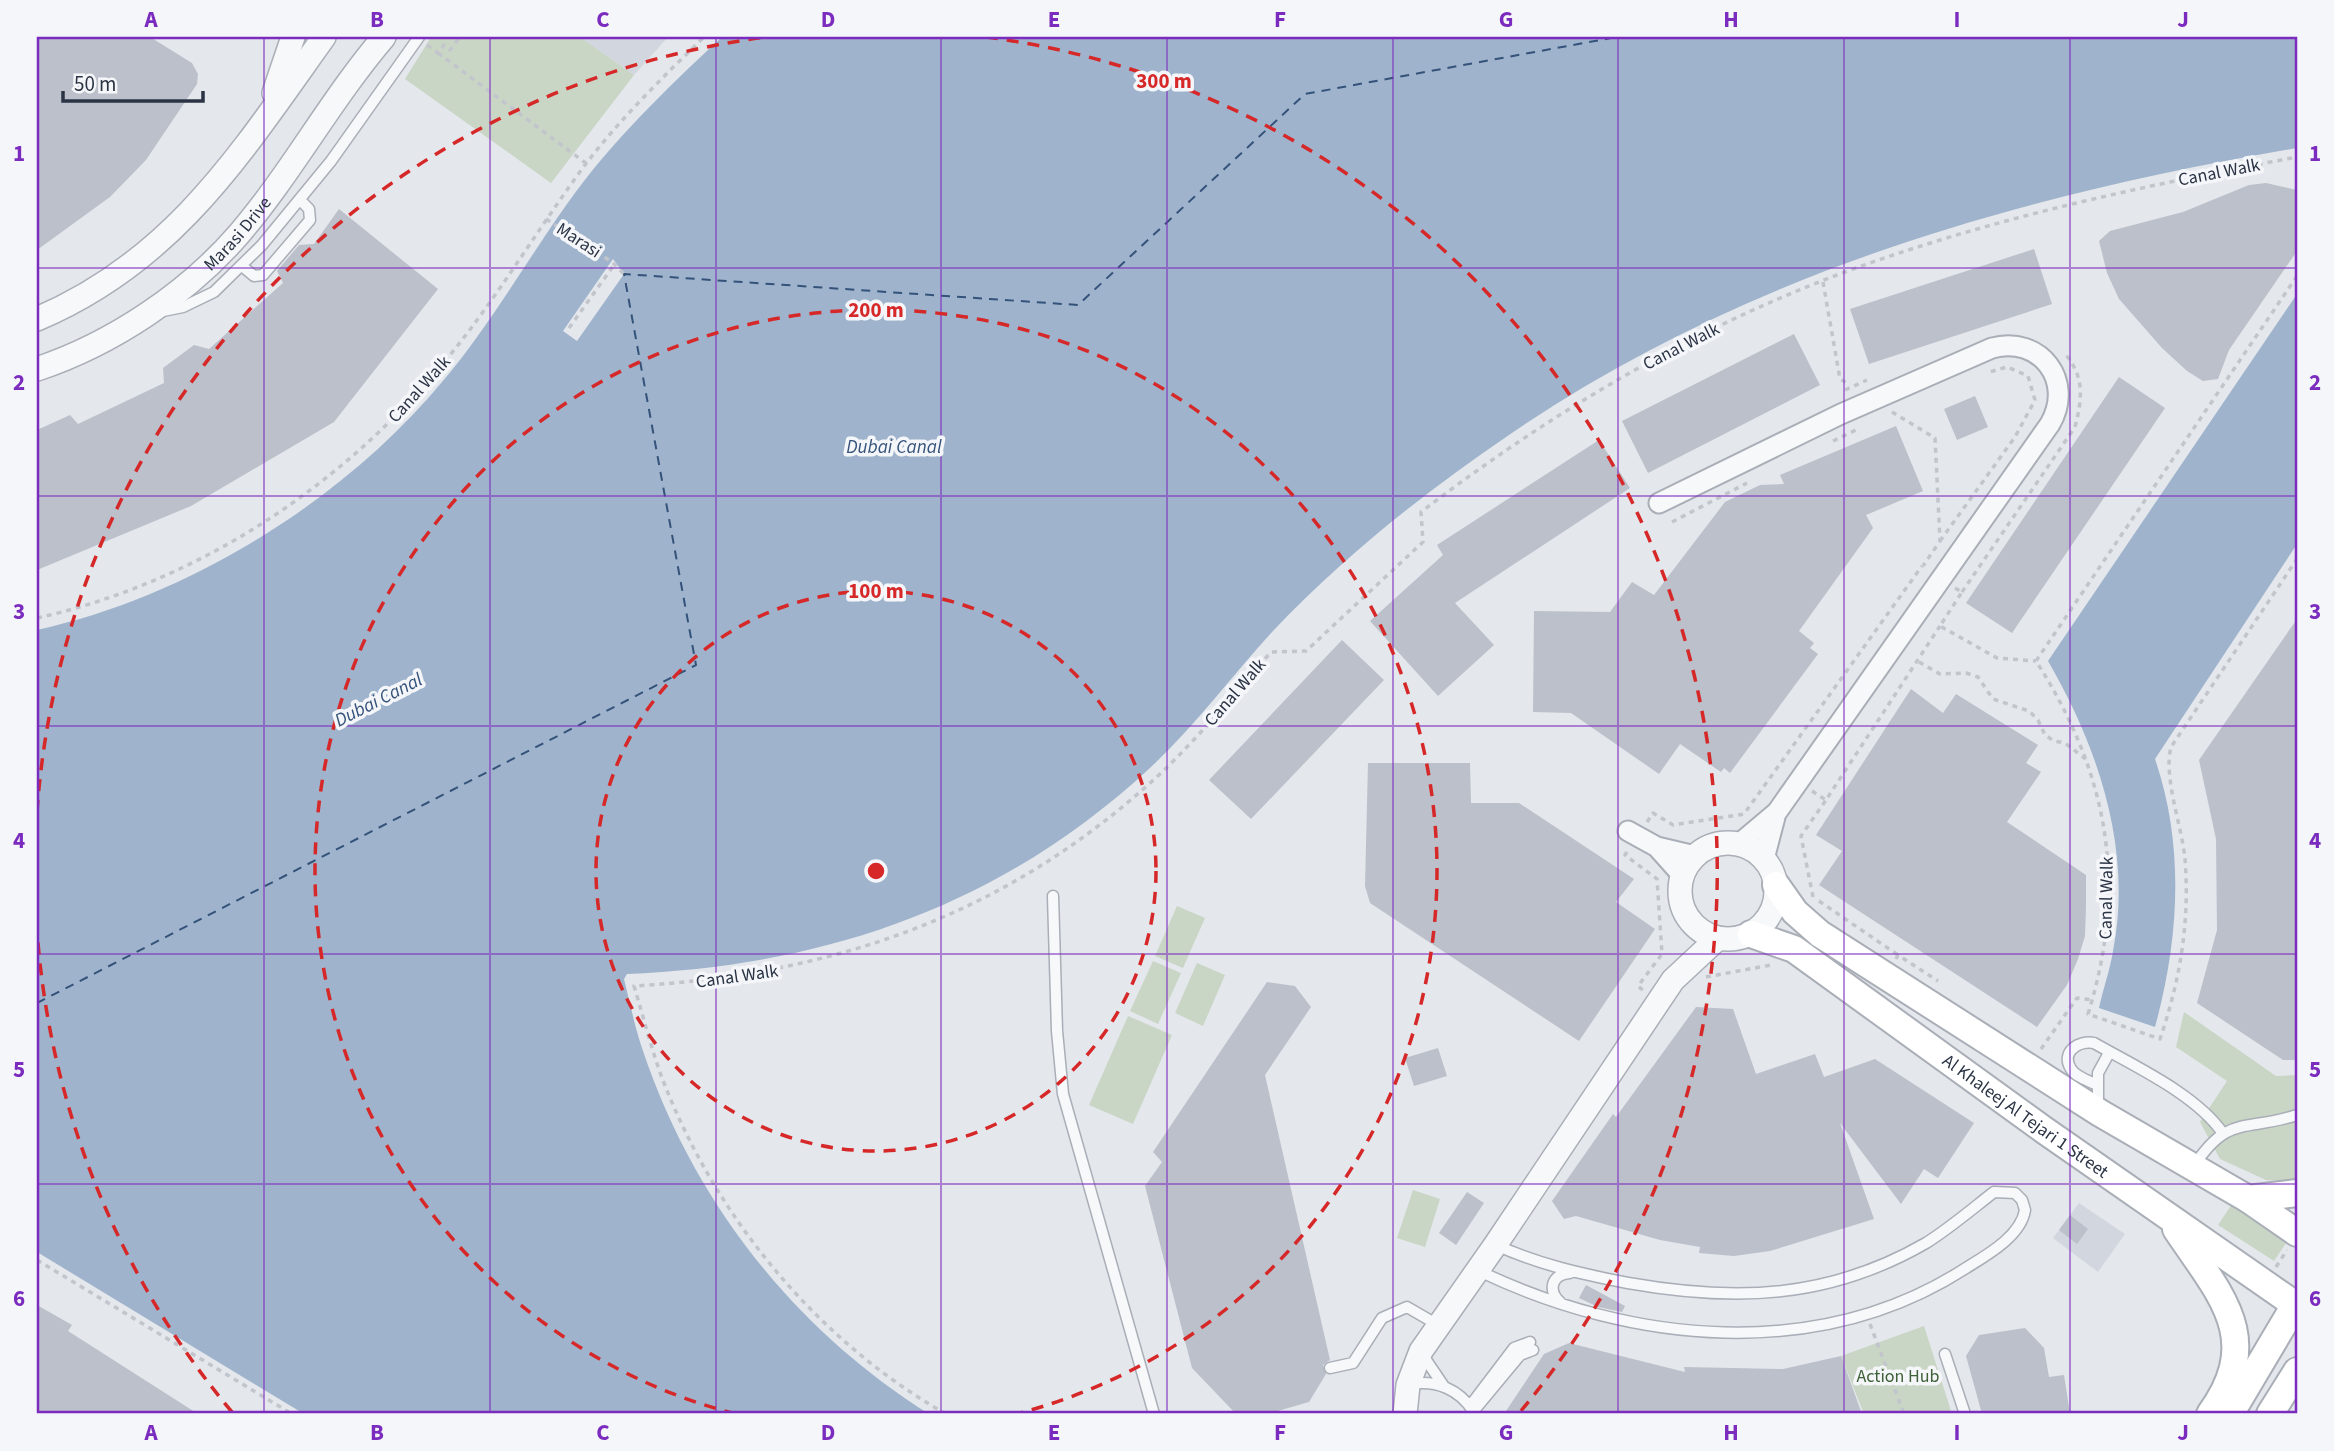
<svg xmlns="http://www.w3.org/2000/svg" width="2334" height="1451" font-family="'Source Sans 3',sans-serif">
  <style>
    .built { fill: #d2d6de }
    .green { fill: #c9d6c5 }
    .water { fill: #9fb4cc }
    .pier { fill: #e4e7ec }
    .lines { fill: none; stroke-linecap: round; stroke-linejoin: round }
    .ferry { stroke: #34527a; stroke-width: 2; stroke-dasharray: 9 7; stroke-linecap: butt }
    .building { fill: #bbc0ca }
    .service-casing { stroke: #a9aeb7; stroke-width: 13 }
    .minor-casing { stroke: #a9aeb7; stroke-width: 23 }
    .tertiary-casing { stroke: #a9aeb7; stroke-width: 26 }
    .secondary-casing { stroke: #a9aeb7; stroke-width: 30 }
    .path { stroke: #c2c5cb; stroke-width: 3.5; stroke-dasharray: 5 5; stroke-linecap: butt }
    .service { stroke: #f7f8fa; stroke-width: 10 }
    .minor { stroke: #f7f8fa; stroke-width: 19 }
    .tertiary { stroke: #f7f8fa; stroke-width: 23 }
    .secondary { stroke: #fff; stroke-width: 26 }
    .grid { fill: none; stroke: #7b2cbf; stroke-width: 2; stroke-opacity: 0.55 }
    .ring { fill: none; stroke: #d62828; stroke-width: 3.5; stroke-dasharray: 12 9 }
    .labels { text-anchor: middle; stroke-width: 7; stroke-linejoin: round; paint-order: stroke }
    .street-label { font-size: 18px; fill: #2b3445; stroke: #f4f6f9 }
    .park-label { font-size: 18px; fill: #3f6138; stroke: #f4f6f9 }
    .water-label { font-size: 19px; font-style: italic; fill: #34527a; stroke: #f4f6f9 }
    .centre { fill: #d62828; stroke: #f4f6f9; stroke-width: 3.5 }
    .ring-label { font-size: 21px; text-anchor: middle; font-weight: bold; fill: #d62828; stroke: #f4f6f9; stroke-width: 7; stroke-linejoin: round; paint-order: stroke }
    .neatline { fill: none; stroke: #7b2cbf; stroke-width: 2.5 }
    .grid-label { font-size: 23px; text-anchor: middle; font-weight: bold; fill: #7b2cbf }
  </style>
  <rect width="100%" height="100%" fill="#e4e7ec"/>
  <path class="built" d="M 580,37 L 668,37 L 634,75 Z
    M 2079,1203 L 2125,1234 L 2098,1272 L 2053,1238 Z"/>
  <path class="green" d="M 431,37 L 580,37 L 634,75 L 551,183 L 405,79 Z
    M 1177,906 L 1205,918 L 1183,968 L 1155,956 Z
    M 1153,961 L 1181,973 L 1158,1024 L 1130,1011 Z
    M 1197,963 L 1225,975 L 1203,1026 L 1175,1013 Z
    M 2184,1012 L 2276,1076 L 2297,1075 L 2297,1182 L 2266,1180 L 2220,1159 L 2200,1122 L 2227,1081 L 2176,1047 Z
    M 1128,1016 L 1172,1035 L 1133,1124 L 1089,1105 Z
    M 1413,1190 L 1440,1199 L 1425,1247 L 1397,1238 Z
    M 2232,1204 L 2288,1240 L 2274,1261 L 2218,1225 Z
    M 1924,1326 L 1952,1414 L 1864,1414 L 1841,1356 Z"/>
  <path class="water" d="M 722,37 L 2297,37 L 2297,148 C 2020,195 1743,274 1509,435 C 1425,492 1343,557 1273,631 C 1232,676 1195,726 1151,767 C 1003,905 827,966 627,974 L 624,979 C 630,1003 635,1028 643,1051 C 694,1202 794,1329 929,1414 L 304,1414 L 37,1252 L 37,630 C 188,597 343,501 442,382 C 489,327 525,263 567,204 C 610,143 667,88 722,37 Z
    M 2297,294 L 2297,544 L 2155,759 C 2185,846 2179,940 2155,1027 L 2099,1008 C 2103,989 2110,970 2113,951 C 2133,850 2098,747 2048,661 Z"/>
  <path class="pier" d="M 613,259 L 624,274 L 577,341 L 563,331 Z"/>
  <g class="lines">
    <path class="ferry" d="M 37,1003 L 696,665 L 624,274 L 1078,305 L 1305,94 L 1617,37"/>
  </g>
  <path class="building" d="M 37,37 L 150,37 L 192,63 L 198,74 L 197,84 L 146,160 L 110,197 L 37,250 Z
    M 2266,183 L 2297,190 L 2297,251 L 2229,350 L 2218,379 L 2203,381 L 2187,371 L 2162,348 L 2119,299 L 2107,273 L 2099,241 L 2110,231 L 2183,212 L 2249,185 Z
    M 339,209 L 438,289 L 334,422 L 191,506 L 37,570 L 37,430 L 70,415 L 78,424 L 164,383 L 163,368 L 194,345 L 209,349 L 283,283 L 277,271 L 299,245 L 314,244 Z
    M 2034,249 L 2052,304 L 1869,364 L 1850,309 Z
    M 1794,334 L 1820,385 L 1648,473 L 1622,421 Z
    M 2119,377 L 2165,408 L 2012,633 L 1966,603 Z
    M 1975,396 L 1988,427 L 1957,440 L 1944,409 Z
    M 1896,426 L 1923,491 L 1866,515 L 1873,528 L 1799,631 L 1814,643 L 1810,648 L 1818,654 L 1730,773 L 1724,768 L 1721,772 L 1680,744 L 1659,774 L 1571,713 L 1533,712 L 1534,611 L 1610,612 L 1632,582 L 1654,595 L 1725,502 L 1760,485 L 1784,484 L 1780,475 Z
    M 1599,440 L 1630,488 L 1455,603 L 1494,645 L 1438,696 L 1370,621 L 1443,555 L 1437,545 Z
    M 2297,619 L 2297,1060 L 2283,1060 L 2197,1003 L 2217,930 L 2216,839 L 2199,760 Z
    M 1342,640 L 1384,680 L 1251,819 L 1209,780 Z
    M 1911,689 L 1943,713 L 1956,694 L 2038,745 L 2026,763 L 2041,772 L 2007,822 L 2086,875 L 2086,906 L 2085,936 L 2078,959 L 2067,985 L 2037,1027 L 1819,885 L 1842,851 L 1816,835 Z
    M 1368,763 L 1470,763 L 1471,803 L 1519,803 L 1634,879 L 1616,902 L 1655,929 L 1579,1041 L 1370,903 L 1365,886 Z
    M 1267,982 L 1295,986 L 1311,1007 L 1265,1075 L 1330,1360 L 1323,1365 L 1326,1374 L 1309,1402 L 1267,1414 L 1236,1414 L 1192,1368 L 1145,1186 L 1162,1162 L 1153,1152 Z
    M 1696,1007 L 1733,1009 L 1756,1074 L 1815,1054 L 1824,1077 L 1875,1059 L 1974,1123 L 1938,1178 L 1924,1169 L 1901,1204 L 1840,1123 L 1874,1219 L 1770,1251 L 1734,1256 L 1699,1253 L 1700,1247 L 1660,1240 L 1576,1216 L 1564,1219 L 1552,1201 L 1613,1114 L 1616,1117 Z
    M 1438,1048 L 1447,1076 L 1414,1086 L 1405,1058 Z
    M 1467,1192 L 1484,1203 L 1456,1245 L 1439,1233 Z
    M 2070,1215 L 2088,1229 L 2077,1244 L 2059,1230 Z
    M 1586,1285 L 1625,1306 L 1622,1312 L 1598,1307 L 1579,1298 Z
    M 37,1305 L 72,1325 L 68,1331 L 198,1414 L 37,1414 Z
    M 2025,1328 L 2044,1348 L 2049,1377 L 2064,1375 L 2070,1414 L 1982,1414 L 1966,1356 L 1979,1335 Z
    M 1569,1343 L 1685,1372 L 1684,1367 L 1783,1369 L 1841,1356 L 1862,1414 L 1504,1414 L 1544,1354 Z"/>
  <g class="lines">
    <defs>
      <path id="service" d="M 242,266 L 254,276 L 263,275 L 310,220 L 309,209 L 300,200
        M 163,311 L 183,307 L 214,292 L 262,245 L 331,161 L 419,37
        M 1053,896 L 1057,1031 L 1063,1094 L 1154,1414
        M 2095,1084 C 2087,1080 2076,1077 2071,1069 C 2060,1052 2079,1040 2094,1043 C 2136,1067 2195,1094 2222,1132
        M 2098,1105 L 2098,1073 L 2109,1053
        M 2194,1166 C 2228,1114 2245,1132 2297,1115
        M 1479,1271 C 1632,1344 1819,1363 1966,1268 C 1987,1255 2021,1236 2025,1210 L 2022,1200 L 2015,1193 L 1994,1192 C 1972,1209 1950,1228 1926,1243 C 1829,1299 1736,1302 1628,1283 C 1582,1274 1540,1265 1496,1245
        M 1560,1302 C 1547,1290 1552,1274 1570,1273
        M 1422,1354 L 1443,1385
        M 1945,1354 L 1965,1414
        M 1330,1368 L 1353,1363 L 1382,1318 L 1407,1307 L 1438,1325
        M 1411,1384 C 1436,1380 1459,1389 1473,1411
        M 1470,1406 L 1514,1348 L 1530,1342
        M 1476,1408 L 1520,1355 L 1533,1350"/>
      <path id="minor" d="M 1659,503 L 1841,414 L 1992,348 C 2040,335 2075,381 2050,424 L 1777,812 L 1739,844
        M 1628,831 L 1657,847 L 1695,856
        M 1657,847 L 1682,875
        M 1764,859 L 1775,817"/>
      <g id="tertiary">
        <path d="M 274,93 L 293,37"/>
        <path d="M 37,319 C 174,261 241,153 324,37"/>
        <path id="s1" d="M 37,369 C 112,344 187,294 239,234 C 292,172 331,99 384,37"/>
        <circle cx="1728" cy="891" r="48"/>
        <path d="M 1405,1414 L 1408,1385 L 1421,1351 L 1496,1244 L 1673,980 L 1717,939"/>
      </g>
      <g id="secondary">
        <path d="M 1776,885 L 1795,912 L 1820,934 L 2100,1113 L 2248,1199 L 2297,1233"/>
        <path id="s2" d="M 1751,934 L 1794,949 L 2044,1130 L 2297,1306"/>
        <path d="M 2248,1199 L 2297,1193"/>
        <path d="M 2176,1229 C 2220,1295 2265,1338 2210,1414"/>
        <path d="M 2232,1411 L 2295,1305"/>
        <path d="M 2270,1414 L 2297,1371"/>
      </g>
    </defs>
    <use href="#service" class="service-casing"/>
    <use href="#minor" class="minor-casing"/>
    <use href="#tertiary" class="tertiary-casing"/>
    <use href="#secondary" class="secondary-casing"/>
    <path class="path" d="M 427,45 L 438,53 L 444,45 L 450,50 L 460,37
      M 438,53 L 587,164
      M 546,219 L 612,262 L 624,274
      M 2297,276 L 2036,661 C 2109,775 2128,885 2088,1014 L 2160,1039 C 2180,981 2190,921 2185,859 C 2182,826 2163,777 2171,747 L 2297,559
      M 1823,282 L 1840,379 L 1850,385
      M 569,328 L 614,265
      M 1845,390 L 1867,380
      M 1892,412 L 1935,438 L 1940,541 L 1923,566
      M 1833,441 L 1860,428
      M 1672,522 L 1747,483
      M 1940,541 L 2015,437 L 2035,400 L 2028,376 L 2007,367 L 1986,373
      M 1955,588 L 1962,592 L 1940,626 L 1997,658 L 2036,661
      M 1962,592 L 2075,427 C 2082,400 2085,378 2066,355
      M 37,618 C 199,582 346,484 450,355 C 499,295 539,227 585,165 C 620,119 663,77 704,37
      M 1919,662 L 1940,674 L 1966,673 L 1978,677 L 1993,699 L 2029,711 L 2038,720 L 2045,735 L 2054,741 L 2065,743 L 2087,760
      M 1812,791 L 1826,800 L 1940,626
      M 1647,822 L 1653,813 L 1673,825 L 1744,814 L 1922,566
      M 1627,852 L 1625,855 L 1657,879 L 1662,954 L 1638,986 L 1644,991
      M 1813,897 L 1801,836 L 1826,800
      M 1819,901 L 1898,955
      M 1896,959 L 1898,955 L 1938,981
      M 1706,977 L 1771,965
      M 2041,1049 L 2077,998 L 2093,1000
      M 37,1260 L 292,1414
      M 2276,1267 L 2287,1250
      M 1870,1324 L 1904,1414
      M 946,1414 C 819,1342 717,1219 664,1083 C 652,1052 644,1019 634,986 C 837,974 1009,914 1160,774 C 1200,736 1235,693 1271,652 L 1306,651 L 1423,542 L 1421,512 C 1549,414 1687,332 1837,275 C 1986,219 2142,186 2297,157"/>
    <use href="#service" class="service"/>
    <use href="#minor" class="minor"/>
    <use href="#tertiary" class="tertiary"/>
    <use href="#secondary" class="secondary"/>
  </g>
  <path class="grid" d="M 264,37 L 264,1414M 490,37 L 490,1414M 716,37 L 716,1414M 941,37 L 941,1414M 1167,37 L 1167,1414M 1393,37 L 1393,1414M 1618,37 L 1618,1414M 1844,37 L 1844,1414M 2070,37 L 2070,1414M 37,268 L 2297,268M 37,496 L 2297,496M 37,726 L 2297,726M 37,954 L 2297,954M 37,1184 L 2297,1184"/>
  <g class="ring">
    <circle cx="876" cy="871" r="280"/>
    <path d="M736 1414A561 561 0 1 1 1016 1414"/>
    <path d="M232 1412A841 841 0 0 1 37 930M37 812A841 841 0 0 1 766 37M986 37A841 841 0 0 1 1520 1412"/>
  </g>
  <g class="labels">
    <g class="street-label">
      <text transform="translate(2219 172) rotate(-11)" y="6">Canal Walk</text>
      <text dy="6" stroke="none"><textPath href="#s1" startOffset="245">Marasi Drive</textPath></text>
      <text transform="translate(579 240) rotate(33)" y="6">Marasi</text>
      <text transform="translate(1681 346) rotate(-27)" y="6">Canal Walk</text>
      <text transform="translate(419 389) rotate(-48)" y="6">Canal Walk</text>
      <text transform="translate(1235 692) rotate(-49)" y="6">Canal Walk</text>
      <text transform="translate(2106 898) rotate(-89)" y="6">Canal Walk</text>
      <text transform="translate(737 976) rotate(-8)" y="6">Canal Walk</text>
      <text dy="6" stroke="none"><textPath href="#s2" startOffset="331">Al Khaleej Al Tejari 1 Street</textPath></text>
    </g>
    <g class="park-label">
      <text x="1898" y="1382">Action Hub</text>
    </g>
    <g class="water-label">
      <text x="894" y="453">Dubai Canal</text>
      <text transform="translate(378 699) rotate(-27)" y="7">Dubai Canal</text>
    </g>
  </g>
  <circle cx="876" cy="871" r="10" class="centre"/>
  <g class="ring-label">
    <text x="1164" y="88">300 m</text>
    <text x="876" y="317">200 m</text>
    <text x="876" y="598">100 m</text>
  </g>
  <rect width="2334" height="1451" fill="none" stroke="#f4f6f9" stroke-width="77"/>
  <path d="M63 91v10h140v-10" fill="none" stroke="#2b3445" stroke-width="3.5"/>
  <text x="74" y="91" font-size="21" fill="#2b3445" stroke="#f4f6f9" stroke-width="5" paint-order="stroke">50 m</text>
  <rect x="38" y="38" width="2258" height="1374" class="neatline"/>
  <g class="grid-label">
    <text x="151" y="27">A</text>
    <text x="377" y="27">B</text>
    <text x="603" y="27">C</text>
    <text x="828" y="27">D</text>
    <text x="1054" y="27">E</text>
    <text x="1280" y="27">F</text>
    <text x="1506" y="27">G</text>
    <text x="1731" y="27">H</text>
    <text x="1957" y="27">I</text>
    <text x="2183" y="27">J</text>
    <text x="19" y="161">1</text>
    <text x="2315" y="161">1</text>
    <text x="19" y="390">2</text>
    <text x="2315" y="390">2</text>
    <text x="19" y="619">3</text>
    <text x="2315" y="619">3</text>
    <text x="19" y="848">4</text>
    <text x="2315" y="848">4</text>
    <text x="19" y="1077">5</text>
    <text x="2315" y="1077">5</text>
    <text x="19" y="1306">6</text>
    <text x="2315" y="1306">6</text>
    <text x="151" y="1440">A</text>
    <text x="377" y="1440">B</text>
    <text x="603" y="1440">C</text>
    <text x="828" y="1440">D</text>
    <text x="1054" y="1440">E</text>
    <text x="1280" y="1440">F</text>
    <text x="1506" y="1440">G</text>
    <text x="1731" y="1440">H</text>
    <text x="1957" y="1440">I</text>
    <text x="2183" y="1440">J</text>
  </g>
</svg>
